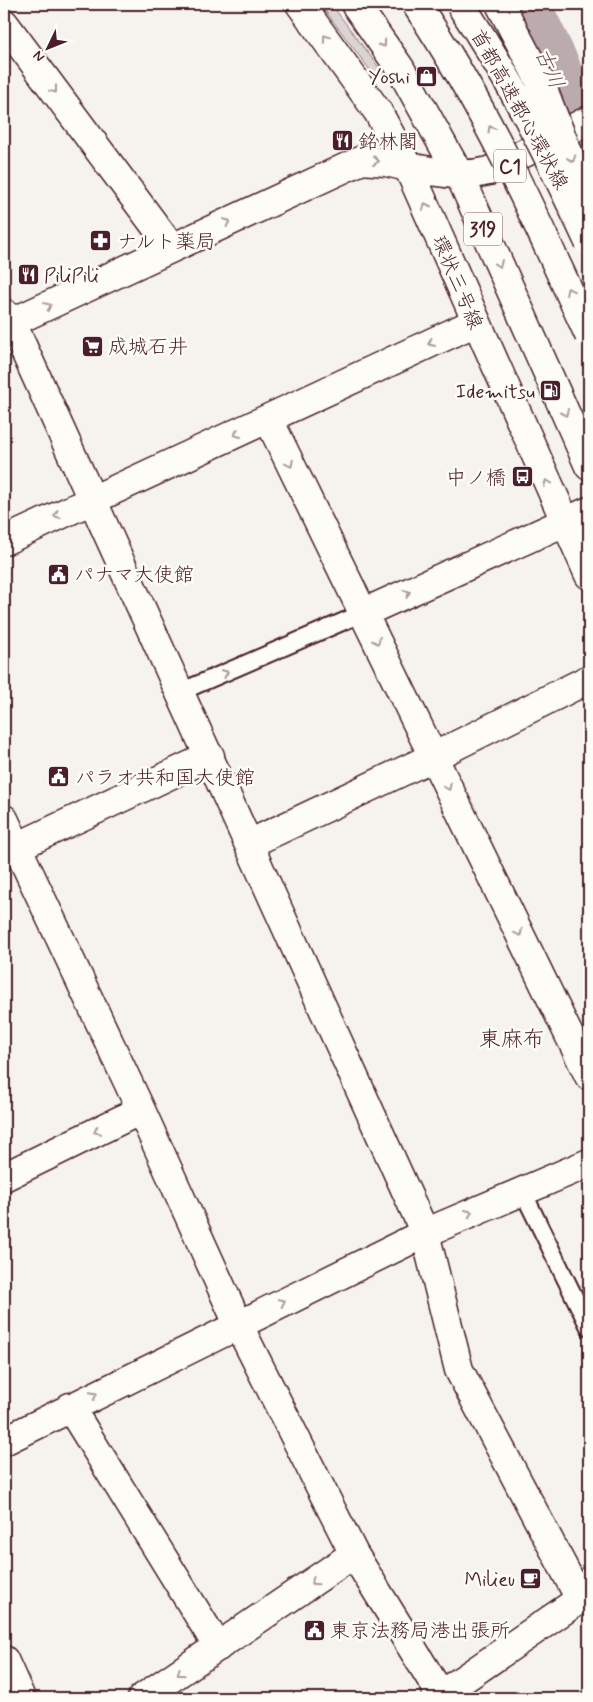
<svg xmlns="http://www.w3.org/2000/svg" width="593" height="1702" font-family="Mynerve,'Klee One',sans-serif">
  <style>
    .green { fill: #dcd4d2; stroke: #937a7e }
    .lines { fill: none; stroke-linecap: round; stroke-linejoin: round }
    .river { stroke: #bbabac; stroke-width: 55 }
    .service-casing { stroke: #4a1f2b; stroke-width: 20 }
    .minor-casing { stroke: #4a1f2b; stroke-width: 31 }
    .tertiary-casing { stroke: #4a1f2b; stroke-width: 31 }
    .primary-casing { stroke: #4a1f2b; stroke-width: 31 }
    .service { stroke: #fdfcf7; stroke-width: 16 }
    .minor { stroke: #fdfcf7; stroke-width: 28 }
    .tertiary { stroke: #fdfcf7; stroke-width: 28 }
    .primary { stroke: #fdfcf7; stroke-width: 28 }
    .motorway-bridge-casing { stroke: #4a1f2b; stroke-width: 31; stroke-linecap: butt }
    .motorway-bridge { stroke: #fdfcf7; stroke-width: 28 }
    .oneway { stroke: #ac999b }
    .labels { text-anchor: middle; stroke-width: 5; stroke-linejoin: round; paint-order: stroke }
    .shield { fill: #fdfcf7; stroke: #806168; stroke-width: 1 }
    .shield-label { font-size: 19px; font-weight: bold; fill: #4a1f2b }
    .poi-label { font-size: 20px; fill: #4a1f2b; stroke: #fdfcf7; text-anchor: start }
    .street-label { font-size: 20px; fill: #4a1f2b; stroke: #fdfcf7 }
    .water-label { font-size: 21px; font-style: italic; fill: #725058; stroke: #fdfcf7 }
    .quarter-label { font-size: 22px; fill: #4a1f2b; stroke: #fdfcf7 }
  </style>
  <rect width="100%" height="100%" fill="#f6f3ef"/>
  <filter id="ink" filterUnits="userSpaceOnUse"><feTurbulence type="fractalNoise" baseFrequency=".02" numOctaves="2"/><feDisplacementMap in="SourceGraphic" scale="10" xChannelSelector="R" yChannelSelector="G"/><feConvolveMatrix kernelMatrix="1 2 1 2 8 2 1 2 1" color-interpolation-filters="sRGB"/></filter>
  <g filter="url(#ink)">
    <path class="green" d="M 320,4 L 331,4 L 383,73 L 376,78 Z"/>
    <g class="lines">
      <path class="river" d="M 522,4 L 552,66 L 589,161"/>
      <defs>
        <path id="service" d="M 180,692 L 363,613
          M 522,1190 L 589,1327"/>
        <path id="minor" d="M 4,23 L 171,247
          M 4,326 L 362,160 L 386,162 L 408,167
          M 269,420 L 589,1076
          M 4,541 L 476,322
          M 363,613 L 589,511
          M 4,819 L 141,1110 L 238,1324 L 354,1554 L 441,1695
          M 249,844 L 433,757 L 589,679
          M 4,853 L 210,756
          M 4,1177 L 141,1110
          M 70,1407 L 218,1647
          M 4,1441 L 425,1233 L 589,1163
          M 142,1698 L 354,1554"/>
        <path id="tertiary" d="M 408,167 C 438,172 460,178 489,171 L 589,120
          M 4,313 L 12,323 L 425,1233 L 459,1370 L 580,1599
          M 4,1660 L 21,1698
          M 436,1698 L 589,1593"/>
        <path id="primary" d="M 300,4 L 378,112 L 408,167 L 589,575
          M 355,4 L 400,68 L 460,176 L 589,466"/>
      </defs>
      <use href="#service" class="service-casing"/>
      <use href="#minor" class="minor-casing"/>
      <use href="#tertiary" class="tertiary-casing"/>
      <use href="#primary" class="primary-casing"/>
      <use href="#service" class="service"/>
      <use href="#minor" class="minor"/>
      <use href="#tertiary" class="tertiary"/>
      <use href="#primary" class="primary"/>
      <defs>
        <path id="motorway-bridge" d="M 416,4 C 486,108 537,221 589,335
          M 460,4 C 511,79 551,160 589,242
          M 500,4 L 539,79 L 585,196"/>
      </defs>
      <use href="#motorway-bridge" class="motorway-bridge-casing"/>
      <use href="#motorway-bridge" class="motorway-bridge"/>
    </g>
    <defs><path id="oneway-chevron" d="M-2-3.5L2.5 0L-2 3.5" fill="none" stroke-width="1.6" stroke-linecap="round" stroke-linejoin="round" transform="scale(1.25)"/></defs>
    <g class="oneway">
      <use href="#oneway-chevron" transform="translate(326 38) rotate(-127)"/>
      <use href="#oneway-chevron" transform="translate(383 44) rotate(55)"/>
      <use href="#oneway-chevron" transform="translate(54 90) rotate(53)"/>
      <use href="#oneway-chevron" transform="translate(491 129) rotate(-118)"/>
      <use href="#oneway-chevron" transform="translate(572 159) rotate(71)"/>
      <use href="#oneway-chevron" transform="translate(376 161) rotate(5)"/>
      <use href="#oneway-chevron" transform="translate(426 206) rotate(-114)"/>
      <use href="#oneway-chevron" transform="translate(227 222) rotate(-24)"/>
      <use href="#oneway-chevron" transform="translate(499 264) rotate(66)"/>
      <use href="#oneway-chevron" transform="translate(569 291) rotate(-115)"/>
      <use href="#oneway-chevron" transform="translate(48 306) rotate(-26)"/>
      <use href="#oneway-chevron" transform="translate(431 343) rotate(155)"/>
      <use href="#oneway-chevron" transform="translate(565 413) rotate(66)"/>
      <use href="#oneway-chevron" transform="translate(237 434) rotate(156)"/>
      <use href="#oneway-chevron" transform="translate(290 464) rotate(64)"/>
      <use href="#oneway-chevron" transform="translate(547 483) rotate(-114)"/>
      <use href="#oneway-chevron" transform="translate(57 515) rotate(155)"/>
      <use href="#oneway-chevron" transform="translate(407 593) rotate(-24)"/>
      <use href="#oneway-chevron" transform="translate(377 641) rotate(64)"/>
      <use href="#oneway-chevron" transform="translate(225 673) rotate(-23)"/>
      <use href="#oneway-chevron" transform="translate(448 787) rotate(64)"/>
      <use href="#oneway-chevron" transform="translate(519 933) rotate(64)"/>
      <use href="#oneway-chevron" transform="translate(97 1131) rotate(154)"/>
      <use href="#oneway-chevron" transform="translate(469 1213) rotate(-24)"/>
      <use href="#oneway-chevron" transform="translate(282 1302) rotate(-26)"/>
      <use href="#oneway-chevron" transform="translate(94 1395) rotate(-27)"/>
      <use href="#oneway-chevron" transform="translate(314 1582) rotate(146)"/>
      <use href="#oneway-chevron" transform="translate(180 1673) rotate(146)"/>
    </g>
  </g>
  <defs>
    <symbol id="shop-square" viewBox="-11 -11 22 22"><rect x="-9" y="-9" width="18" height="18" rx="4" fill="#4a1f2b" stroke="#fdfcf7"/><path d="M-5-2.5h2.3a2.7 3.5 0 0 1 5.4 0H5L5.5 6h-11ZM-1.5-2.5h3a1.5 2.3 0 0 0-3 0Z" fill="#fff"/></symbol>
    <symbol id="restaurant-square" viewBox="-11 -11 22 22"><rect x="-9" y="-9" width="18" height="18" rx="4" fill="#4a1f2b" stroke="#fdfcf7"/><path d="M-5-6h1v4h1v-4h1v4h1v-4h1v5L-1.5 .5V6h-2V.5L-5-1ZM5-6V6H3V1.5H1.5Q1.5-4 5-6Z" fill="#fff"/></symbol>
    <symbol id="pharmacy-square" viewBox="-11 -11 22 22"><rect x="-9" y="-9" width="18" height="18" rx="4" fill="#4a1f2b" stroke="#fdfcf7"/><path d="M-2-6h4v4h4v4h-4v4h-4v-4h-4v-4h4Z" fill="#fff"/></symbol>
    <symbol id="supermarket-square" viewBox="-11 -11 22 22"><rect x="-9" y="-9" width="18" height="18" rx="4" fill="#4a1f2b" stroke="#fdfcf7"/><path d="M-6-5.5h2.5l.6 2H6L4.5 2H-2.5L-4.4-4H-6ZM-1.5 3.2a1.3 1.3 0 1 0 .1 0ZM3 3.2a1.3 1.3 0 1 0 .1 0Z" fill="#fff"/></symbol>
    <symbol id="fuel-square" viewBox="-11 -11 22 22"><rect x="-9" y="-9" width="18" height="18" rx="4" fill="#4a1f2b" stroke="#fdfcf7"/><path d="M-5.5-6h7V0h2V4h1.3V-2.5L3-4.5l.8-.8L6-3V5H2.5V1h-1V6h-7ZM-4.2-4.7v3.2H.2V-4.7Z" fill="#fff"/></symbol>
    <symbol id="bus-square" viewBox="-11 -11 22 22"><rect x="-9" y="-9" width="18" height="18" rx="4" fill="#4a1f2b" stroke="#fdfcf7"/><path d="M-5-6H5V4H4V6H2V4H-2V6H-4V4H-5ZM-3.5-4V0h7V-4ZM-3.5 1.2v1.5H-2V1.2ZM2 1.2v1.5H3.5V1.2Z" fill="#fff"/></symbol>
    <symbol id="civic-square" viewBox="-11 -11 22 22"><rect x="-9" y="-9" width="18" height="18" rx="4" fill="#4a1f2b" stroke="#fdfcf7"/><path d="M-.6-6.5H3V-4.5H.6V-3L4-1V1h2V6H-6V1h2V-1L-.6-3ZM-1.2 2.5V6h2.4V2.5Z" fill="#fff"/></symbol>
    <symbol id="cafe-square" viewBox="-11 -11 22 22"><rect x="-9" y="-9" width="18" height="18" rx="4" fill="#4a1f2b" stroke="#fdfcf7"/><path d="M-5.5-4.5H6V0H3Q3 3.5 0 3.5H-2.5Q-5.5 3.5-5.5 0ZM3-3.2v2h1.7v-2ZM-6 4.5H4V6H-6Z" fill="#fff"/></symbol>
  </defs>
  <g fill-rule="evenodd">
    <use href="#shop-square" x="414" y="64" width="25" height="25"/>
    <use href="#restaurant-square" x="330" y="128" width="25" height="25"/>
    <use href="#pharmacy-square" x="88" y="228" width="25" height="25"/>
    <use href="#restaurant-square" x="16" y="262" width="25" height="25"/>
    <use href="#supermarket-square" x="80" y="334" width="25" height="25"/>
    <use href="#fuel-square" x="538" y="378" width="25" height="25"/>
    <use href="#bus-square" x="510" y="464" width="25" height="25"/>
    <use href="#civic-square" x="46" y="562" width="25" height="25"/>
    <use href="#civic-square" x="46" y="764" width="25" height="25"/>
    <use href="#cafe-square" x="518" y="1566" width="25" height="25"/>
    <use href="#civic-square" x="302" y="1618" width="25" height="25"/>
  </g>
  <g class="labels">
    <g class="shield">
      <rect x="494" y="149.5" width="32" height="33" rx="4"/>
      <rect x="464" y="212.5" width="38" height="33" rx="4"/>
    </g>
    <g class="shield-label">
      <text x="510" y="173">C1</text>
      <text x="483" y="236">319</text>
    </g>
    <g class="poi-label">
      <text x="410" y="83" text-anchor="end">Yoshi</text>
      <text x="358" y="148">銘林閣</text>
      <text x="117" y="248">ナルト薬局</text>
      <text x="44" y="282">PiliPili</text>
      <text x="108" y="353">成城石井</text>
      <text x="535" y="398" text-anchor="end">Idemitsu</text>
      <text x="506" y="484" text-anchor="end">中ノ橋</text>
      <text x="74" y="581">パナマ大使館</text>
      <text x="75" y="784">パラオ共和国大使館</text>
      <text x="515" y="1586" text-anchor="end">Milieu</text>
      <text x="330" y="1637">東京法務局港出張所</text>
    </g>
    <g class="street-label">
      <text transform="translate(520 109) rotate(61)" y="7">首都高速都心環状線</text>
      <text transform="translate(458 282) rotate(67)" y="7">環状三号線</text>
    </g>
    <g class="water-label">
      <text transform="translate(550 68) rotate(67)" y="7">古川</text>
    </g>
    <g class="quarter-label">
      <text x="512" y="1046">東麻布</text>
    </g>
  </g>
  <rect width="593" height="1702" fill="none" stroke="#fdfcf7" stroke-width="20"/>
  <rect x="10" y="10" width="573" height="1682" fill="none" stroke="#4a1f2b" stroke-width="2" filter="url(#ink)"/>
  <g transform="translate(48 48) rotate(227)" stroke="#fdfcf7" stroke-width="4" paint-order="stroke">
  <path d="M0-4L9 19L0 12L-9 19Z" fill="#4a1f2b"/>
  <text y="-8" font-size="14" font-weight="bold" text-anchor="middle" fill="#4a1f2b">N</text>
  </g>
</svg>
